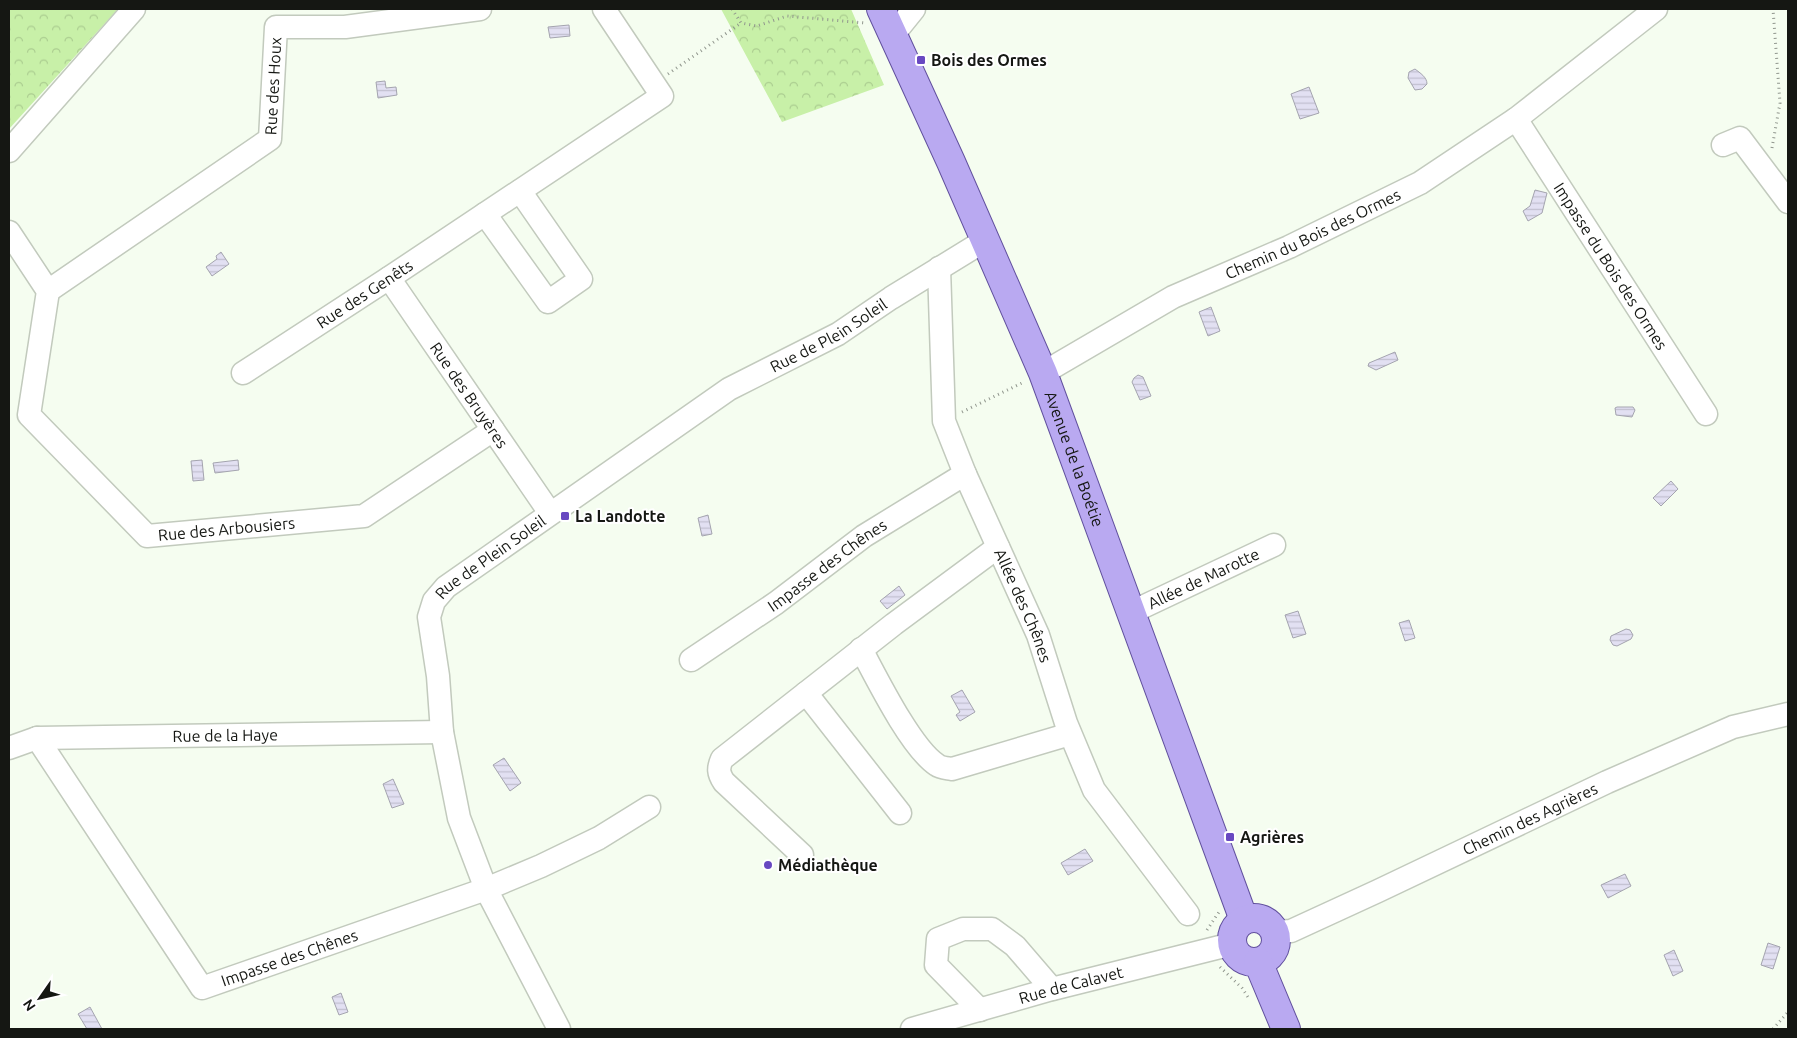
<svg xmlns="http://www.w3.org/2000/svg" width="1797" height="1038" font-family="Ubuntu,sans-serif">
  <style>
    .forest { fill: url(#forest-crowns) }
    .water { fill: url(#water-rules); stroke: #a4a4af }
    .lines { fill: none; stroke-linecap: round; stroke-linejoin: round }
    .minor-casing { stroke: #c2cabd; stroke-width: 25 }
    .major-casing { stroke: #61509d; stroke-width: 30 }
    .path { stroke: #90968d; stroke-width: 3; stroke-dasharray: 1 4; stroke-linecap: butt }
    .minor { stroke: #fff; stroke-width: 22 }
    .major { stroke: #b9a9f1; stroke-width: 28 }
    .poi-dot { fill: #6848c1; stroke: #fff; stroke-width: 2 }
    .labels { text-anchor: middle; stroke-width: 4; stroke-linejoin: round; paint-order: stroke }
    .poi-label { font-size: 16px; font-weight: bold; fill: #151713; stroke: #fff; text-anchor: start }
    .street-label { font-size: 16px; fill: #151713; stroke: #fff }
  </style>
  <defs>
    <pattern id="forest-crowns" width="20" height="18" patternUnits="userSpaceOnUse" patternTransform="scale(1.25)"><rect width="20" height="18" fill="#c8f0a8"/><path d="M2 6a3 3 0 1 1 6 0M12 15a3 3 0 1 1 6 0" fill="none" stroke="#abcd90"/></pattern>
    <pattern id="water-rules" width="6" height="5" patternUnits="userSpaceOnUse" patternTransform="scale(1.25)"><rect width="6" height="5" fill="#e2e0f2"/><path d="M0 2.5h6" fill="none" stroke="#c1bfcf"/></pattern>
  </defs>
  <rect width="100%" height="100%" fill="#f5fdf0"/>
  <path class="forest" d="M 9,9 L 118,9 L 9,129 Z
    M 721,9 L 851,9 L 884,85 L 782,122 Z"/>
  <path class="water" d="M 569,25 L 570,36 L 550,38 L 548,27 Z
    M 1415,69 C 1420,73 1427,77 1427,84 L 1422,89 L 1415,90 L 1408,78 L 1409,72 Z
    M 385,81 L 386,88 L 396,87 L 397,95 L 378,98 L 376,82 Z
    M 1309,87 L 1319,113 L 1300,119 L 1291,94 Z
    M 1535,190 L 1547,193 L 1542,213 L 1528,221 L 1523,211 L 1530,206 Z
    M 221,252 L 229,264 L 212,276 L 206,267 L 217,259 L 216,256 Z
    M 1211,307 L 1220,331 L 1208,336 L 1199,312 Z
    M 1395,352 L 1398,360 L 1376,370 L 1368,366 L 1369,363 Z
    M 1138,375 L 1143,377 L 1151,396 L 1140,400 L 1132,382 L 1134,378 Z
    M 1617,407 L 1633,407 L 1635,410 L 1632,417 L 1616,415 L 1615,408 Z
    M 202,460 L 204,480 L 193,481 L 191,461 Z
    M 238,460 L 239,470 L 215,473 L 213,463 Z
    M 1671,481 L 1678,489 L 1661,506 L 1653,498 Z
    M 708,515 L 712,534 L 702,536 L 698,518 Z
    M 899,586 L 905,595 L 887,609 L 880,601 Z
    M 1298,611 L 1306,634 L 1293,638 L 1285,615 Z
    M 1409,620 L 1415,638 L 1405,641 L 1399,623 Z
    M 1626,629 L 1630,630 L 1633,635 L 1631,639 L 1617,646 L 1613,645 L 1610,640 L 1611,636 Z
    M 962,690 L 975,712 L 960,721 L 956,715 L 960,712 L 951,696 Z
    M 504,758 L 521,783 L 510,791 L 493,765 Z
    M 393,779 L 404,804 L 392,808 L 383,784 Z
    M 1085,849 L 1093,861 L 1068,875 L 1061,863 Z
    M 1625,874 L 1631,886 L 1608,898 L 1601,885 Z
    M 1768,943 L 1780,947 L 1773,969 L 1761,965 Z
    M 1674,950 L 1683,971 L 1673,976 L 1664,955 Z
    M 341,993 L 348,1012 L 339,1015 L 332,997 Z
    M 90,1007 L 102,1029 L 87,1029 L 78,1014 Z"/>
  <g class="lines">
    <defs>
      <g id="minor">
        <path d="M 893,35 L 914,9"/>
        <path id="s1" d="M 1516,119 L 1706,414"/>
        <path d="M 1723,145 L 1740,138 L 1788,202"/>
        <path d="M 9,151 L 134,9"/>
        <path d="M 485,214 L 548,302 L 581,279 L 520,191"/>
        <path id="s2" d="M 9,232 L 48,291 L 29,415 L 147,536 L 364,516 L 493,430"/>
        <path id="s3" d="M 939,268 L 944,421 L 965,474 L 1038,635 L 1066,723 L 1094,790 L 1188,914"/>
        <path id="s4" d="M 389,278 L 550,513"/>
        <path id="s5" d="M 48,291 L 270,139 L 276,27 L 345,27 L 480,9"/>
        <path id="s6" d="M 243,373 L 389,278 L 662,96 L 604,9"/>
        <path id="s7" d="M 1043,373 L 1173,297 L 1289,247 L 1420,183 L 1516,119 L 1656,9"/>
        <path id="s8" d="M 1132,612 L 1274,545"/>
        <path d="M 861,649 C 877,679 911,748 937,765 C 941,768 947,768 952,769 L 1070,734"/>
        <path id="s9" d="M 691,660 L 776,603 L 864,536 L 965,474"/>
        <path d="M 806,693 L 900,813"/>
        <path id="s10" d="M 37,738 L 202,988 L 486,889 L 541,866 L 599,838 L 649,807"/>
        <path id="s11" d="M 9,748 L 37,738 L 442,732"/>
        <path d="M 802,855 L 724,782 C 718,773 718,768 722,759 L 894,624 L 998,547"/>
        <path id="s12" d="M 1274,932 L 1291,931 L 1378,891 L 1607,782 L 1733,727 L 1788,714"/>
        <path d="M 980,1010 L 936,965 L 938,939 L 963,929 L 992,929 L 1015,946 L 1052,989"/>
        <path id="s13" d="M 559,1029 L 486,889 L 459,818 L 442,732 L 438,676 L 429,617 L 434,601 L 446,587 L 729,389 L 838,334 L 891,298 L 984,241"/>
        <path id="s14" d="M 912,1029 L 1052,989 L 1232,944"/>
      </g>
      <g id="major">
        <path id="s15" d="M 881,9 L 951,162 L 1043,373 L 1244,920"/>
        <circle cx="1254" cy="940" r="22"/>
        <path d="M 1258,962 L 1286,1029"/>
      </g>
    </defs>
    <use href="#minor" class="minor-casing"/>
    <use href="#major" class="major-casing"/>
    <path class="path" d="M 732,9 L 741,23 L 757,26 L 787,16 L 865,23
      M 668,74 L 741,23
      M 1772,148 L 1780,103 L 1773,9
      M 962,412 L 1024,382
      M 1207,930 L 1219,912
      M 1220,967 L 1242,988 L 1248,997
      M 1773,1029 L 1788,1012"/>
    <use href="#minor" class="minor"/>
    <use href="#major" class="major"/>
  </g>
  <g class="poi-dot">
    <rect x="916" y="55" width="10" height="10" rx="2.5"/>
    <rect x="560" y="511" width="10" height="10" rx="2.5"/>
    <rect x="1225" y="832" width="10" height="10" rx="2.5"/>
    <circle cx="768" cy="865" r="5"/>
  </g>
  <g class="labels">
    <g class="poi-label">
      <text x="931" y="66">Bois des Ormes</text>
      <text x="575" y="522">La Landotte</text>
      <text x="1240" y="843">Agrières</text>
      <text x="778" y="871">Médiathèque</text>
    </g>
    <g class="street-label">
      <text dy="6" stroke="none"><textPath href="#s5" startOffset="322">Rue des Houx</textPath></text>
      <text dy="6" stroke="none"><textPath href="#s7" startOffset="304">Chemin du Bois des Ormes</textPath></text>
      <text dy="6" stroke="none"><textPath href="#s1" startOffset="175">Impasse du Bois des Ormes</textPath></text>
      <text dy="6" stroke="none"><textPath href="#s6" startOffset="145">Rue des Genêts</textPath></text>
      <text dy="6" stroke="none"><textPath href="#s13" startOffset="931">Rue de Plein Soleil</textPath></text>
      <text dy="6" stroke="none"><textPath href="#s4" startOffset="142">Rue des Bruyères</textPath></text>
      <text dy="6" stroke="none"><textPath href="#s15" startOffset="490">Avenue de la Boétie</textPath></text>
      <text dy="6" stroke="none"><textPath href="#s2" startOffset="445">Rue des Arbousiers</textPath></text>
      <text dy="6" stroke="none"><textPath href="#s13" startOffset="526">Rue de Plein Soleil</textPath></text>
      <text dy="6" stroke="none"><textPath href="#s9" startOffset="166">Impasse des Chênes</textPath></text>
      <text dy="6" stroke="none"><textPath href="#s8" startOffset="79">Allée de Marotte</textPath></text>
      <text dy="6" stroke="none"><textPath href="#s3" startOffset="354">Allée des Chênes</textPath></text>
      <text dy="6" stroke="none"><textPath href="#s11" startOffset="218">Rue de la Haye</textPath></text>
      <text dy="6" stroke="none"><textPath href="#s12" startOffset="281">Chemin des Agrières</textPath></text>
      <text dy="6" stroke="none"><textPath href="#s10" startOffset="392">Impasse des Chênes</textPath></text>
      <text dy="6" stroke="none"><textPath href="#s14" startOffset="165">Rue de Calavet</textPath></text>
    </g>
  </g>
  <rect width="1797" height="1038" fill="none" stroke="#151713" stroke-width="20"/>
  <g transform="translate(40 998) rotate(236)" stroke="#ffffff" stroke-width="4" paint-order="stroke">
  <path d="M0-4L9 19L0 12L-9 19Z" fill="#151713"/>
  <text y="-8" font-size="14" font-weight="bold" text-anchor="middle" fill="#151713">N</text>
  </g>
</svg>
